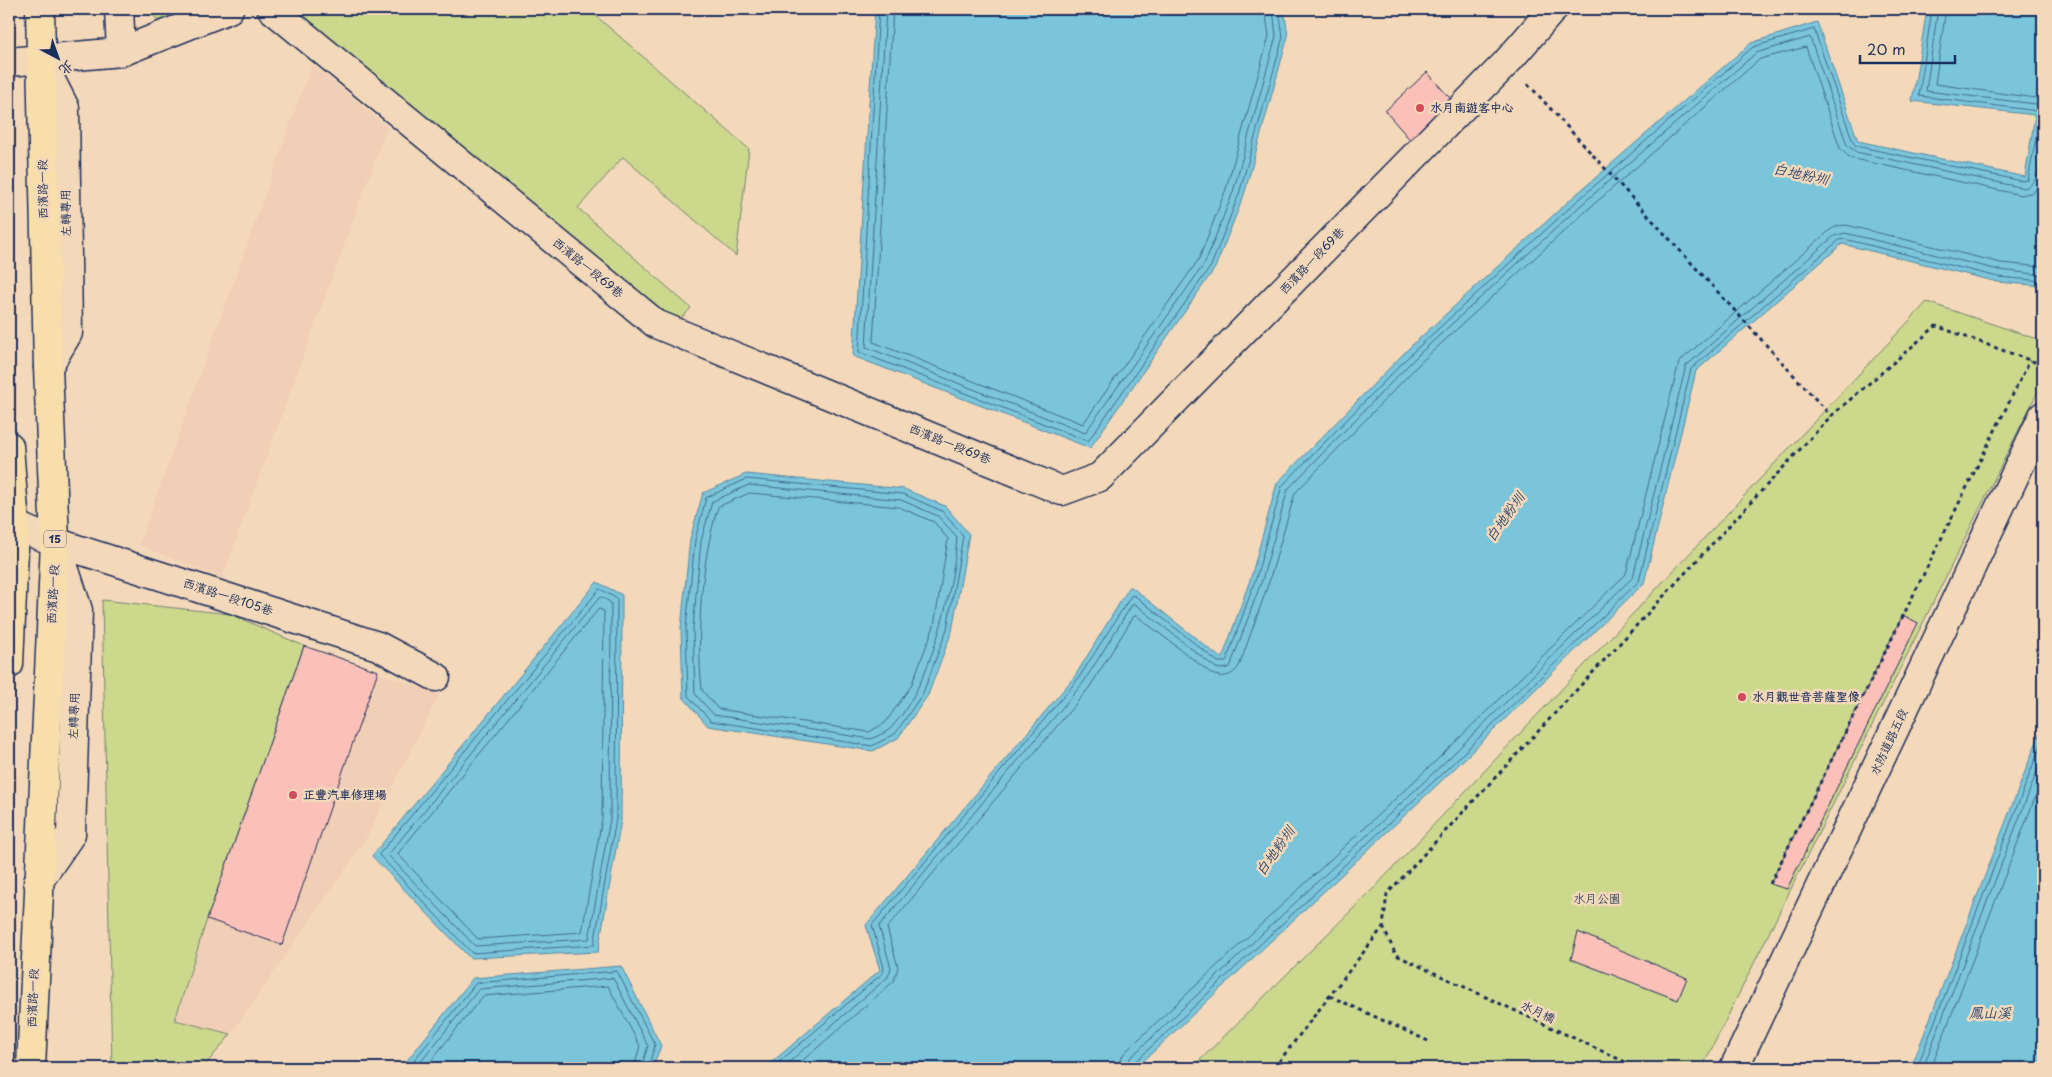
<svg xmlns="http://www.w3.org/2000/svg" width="2052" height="1077" font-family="'Playpen Sans','LXGW WenKai TC',sans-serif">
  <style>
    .built { fill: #f1ceb6 }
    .green { fill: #ccd88c; stroke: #748475 }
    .water { fill: #7ac5da; stroke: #5489a8 }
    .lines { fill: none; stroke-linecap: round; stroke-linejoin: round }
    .shore { stroke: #416b90; stroke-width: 1 }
    .building { fill: #fbc0b7; stroke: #1b2f5e }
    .minor-casing { stroke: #1b2f5e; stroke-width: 31 }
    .major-casing { stroke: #1b2f5e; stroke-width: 31 }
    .path { stroke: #1b2f5e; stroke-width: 3; stroke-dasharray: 4 4; stroke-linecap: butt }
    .minor { stroke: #f3d8b9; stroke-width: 28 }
    .major { stroke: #f8deab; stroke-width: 28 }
    .poi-dot { fill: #d1495b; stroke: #f3d8b9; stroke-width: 2 }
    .labels { text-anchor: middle; stroke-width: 5; stroke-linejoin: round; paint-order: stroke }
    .shield { fill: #f3d8b9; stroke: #5c6279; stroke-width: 1 }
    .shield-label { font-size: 11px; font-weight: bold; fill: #1b2f5e }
    .poi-label { font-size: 12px; font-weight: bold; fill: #1b2f5e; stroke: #f3d8b9; text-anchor: start }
    .street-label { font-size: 12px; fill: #1b2f5e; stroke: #f3d8b9 }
    .park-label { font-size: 12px; fill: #364865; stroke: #f3d8b9 }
    .water-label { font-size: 14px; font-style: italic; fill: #294671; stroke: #f3d8b9 }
  </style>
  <rect width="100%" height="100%" fill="#f3d8b9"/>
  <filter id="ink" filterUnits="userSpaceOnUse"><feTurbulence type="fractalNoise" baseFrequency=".02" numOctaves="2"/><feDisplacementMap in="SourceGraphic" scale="10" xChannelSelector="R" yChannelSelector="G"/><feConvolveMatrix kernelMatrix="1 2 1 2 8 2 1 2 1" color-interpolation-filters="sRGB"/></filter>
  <g filter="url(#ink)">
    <path class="built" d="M 312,64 L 387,127 L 222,578 L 139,545 Z
      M 304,646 L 439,695 L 364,842 L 231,1034 L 175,1020 L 207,919 Z"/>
    <path class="green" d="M 145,9 L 194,9 L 162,23 Z
      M 280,9 L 588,9 L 749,149 L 736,256 L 623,157 L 578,208 L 691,308 L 665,335 Z
      M 1927,302 L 2043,341 L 2043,381 L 1702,1068 L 1192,1068 L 1376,886 Z
      M 102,600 L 230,614 L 304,646 L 207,919 L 175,1020 L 231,1034 L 203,1068 L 112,1068 Z"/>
    <path class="water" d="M 875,9 L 1284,9 L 1288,36 L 1244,195 L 1215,268 L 1090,448 L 853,356 Z
      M 1927,9 L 2043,9 L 2043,286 L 1998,282 L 1842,244 L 1696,371 L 1644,583 L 1454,769 L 1136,1068 L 765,1068 L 880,970 L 866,925 L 1075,676 L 1130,586 L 1222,659 L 1251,577 L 1277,483 L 1409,348 L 1572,198 L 1751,43 L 1817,22 L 1858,141 L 2025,177 L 2035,115 L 1912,101 Z
      M 746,474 L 904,489 L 945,506 L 969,534 L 952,631 L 928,695 L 898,738 L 873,751 L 708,726 L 683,697 L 681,628 L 690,539 L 703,493 Z
      M 597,582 L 622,595 L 621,820 L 598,952 L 470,958 L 372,856 Z
      M 2043,725 L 2043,1068 L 1911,1068 Z
      M 621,966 L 661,1046 L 652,1068 L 401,1068 L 473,978 Z"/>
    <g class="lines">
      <path class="shore" d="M 879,9 L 859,352 L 1088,441 L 1211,266 L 1239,194 L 1283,37 L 1279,9
        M 886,9 L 866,347 L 1085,433 L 1205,263 L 1233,192 L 1276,36 L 1273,9
        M 893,9 L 873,342 L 1083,424 L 1199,259 L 1226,189 L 1269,36 L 1265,9
        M 1938,9 L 1926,91 L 2036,104 L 2043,108
        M 1946,9 L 1935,84 L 2043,99
        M 747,479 L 903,494 L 942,511 L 963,536 L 947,629 L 923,693 L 895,734 L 872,746 L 711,721 L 688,696 L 686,628 L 695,540 L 706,498 Z
        M 749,485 L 901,500 L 938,516 L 957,537 C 953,593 930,687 891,728 C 886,733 877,736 871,739 L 714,715 L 695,694 L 693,628 L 701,541 L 712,502 Z
        M 750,493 L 899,507 L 934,522 L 948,539 L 934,626 L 911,686 L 885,723 L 869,732 L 718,709 L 702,690 C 696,635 701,560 718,507 Z
        M 600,589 L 617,599 L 616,819 L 594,945 L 472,953 L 379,855 Z
        M 602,597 L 611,603 L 610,819 L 589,939 L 475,946 L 388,855 L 599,598 Z
        M 599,609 L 604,611 L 602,818 L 582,932 L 478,939 L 398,854 Z
        M 408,1068 L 476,983 L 617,971 L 655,1045 L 648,1068
        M 416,1068 L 479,989 L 613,978 L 648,1046 L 641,1068
        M 425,1068 L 483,996 L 608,986 L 640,1046 L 634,1068
        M 772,1068 L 883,973 L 884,968 L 872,925 L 1078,679 L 1131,596 L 1134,595 L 1218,662 L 1226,662 L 1256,578 L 1282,486 L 1413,352 L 1576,202 L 1753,47 L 1814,29 L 1853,142 L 1856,146 L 2022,181 L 2028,180 L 2040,117 L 2038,111 L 1919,96 L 1932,9
        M 782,1068 L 888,977 L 891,968 L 879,926 L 1083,683 L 1132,605 L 1136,605 L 1216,668 L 1223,669 L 1230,667 L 1262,580 L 1288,489 L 1417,356 L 1580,206 L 1756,53 L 1810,37 L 1847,145 L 1856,152 L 2024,188 C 2042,184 2041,151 2043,136
        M 794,1068 L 894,981 L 898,967 L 887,928 L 1089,688 L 1134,616 L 1137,616 L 1212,674 C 1224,679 1234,676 1240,664 L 1269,582 L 1295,493 L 1422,361 L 1585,212 L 1760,59 L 1806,47 L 1840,148 L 1850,158 L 2021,195 L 2034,192 L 2043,180
        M 1119,1068 L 1120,1060 L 1125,1052 L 1441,756 L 1626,574 L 1679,362 L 1830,230 L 1837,226 L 1846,225 L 2001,263 L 2043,267
        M 1126,1068 L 1130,1058 L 1446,761 L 1633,577 L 1686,366 L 1834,236 L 1845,233 L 1999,270 L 2043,275
        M 1133,1068 L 1135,1062 L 1450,766 L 1639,581 L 1691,369 L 1839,240 L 1844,239 L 1998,277 L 2043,281
        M 1917,1068 L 2043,739
        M 1923,1068 L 2043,756
        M 1931,1068 L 2043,777"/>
    </g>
    <path class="building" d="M 1427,72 L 1456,105 L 1413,143 L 1385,111 Z
      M 1903,615 L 1918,623 L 1787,889 L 1770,884 Z
      M 304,646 L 378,671 L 282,945 L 207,919 Z
      M 1578,932 L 1687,978 L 1678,1000 L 1571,959 Z"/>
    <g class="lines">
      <defs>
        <path id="minor" d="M 272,9 L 656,324 L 1062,491 L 1100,477 L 1507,62 L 1553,9
          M 121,52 L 229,9
          M 40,59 L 65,108 L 68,333 L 48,367
          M 9,62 L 121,52 L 119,9
          M 9,523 L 55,542 L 378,646 L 436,677
          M 38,882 L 71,834 L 78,610 L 56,543
          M 1734,1068 L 2043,416"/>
        <path id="major" d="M 9,446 L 15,525 L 9,664
          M 31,1068 L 55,542 L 48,367 L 40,9"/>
      </defs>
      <use href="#minor" class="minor-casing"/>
      <use href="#major" class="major-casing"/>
      <path class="path" d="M 1528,84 L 1831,416
        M 1770,884 L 2030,360
        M 1383,927 L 1396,955 L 1638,1068
        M 1330,996 L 1428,1041
        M 1276,1065 L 1283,1068
        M 1274,1068 L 1383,927 L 1387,894 L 1831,416 L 1936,326 L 2043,365"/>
      <use href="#minor" class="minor"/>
      <use href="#major" class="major"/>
    </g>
  </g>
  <g class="poi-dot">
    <circle cx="1420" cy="108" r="5"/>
    <circle cx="1742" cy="697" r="5"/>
    <circle cx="293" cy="795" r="5"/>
  </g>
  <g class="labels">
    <rect class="shield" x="44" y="530.5" width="22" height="17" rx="4"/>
    <g class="shield-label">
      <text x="55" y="543">15</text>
    </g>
    <g class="poi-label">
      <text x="1430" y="112">水月南遊客中心</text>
      <text x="1752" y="701">水月觀世音菩薩聖像</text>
      <text x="303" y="799">正豐汽車修理場</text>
    </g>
    <g class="street-label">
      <text transform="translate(43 189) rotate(-91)" y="4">西濱路一段</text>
      <text transform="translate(66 213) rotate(-91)" y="4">左轉專用</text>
      <text transform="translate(1312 261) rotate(-46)" y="4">西濱路一段69巷</text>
      <text transform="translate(588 268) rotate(39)" y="4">西濱路一段69巷</text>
      <text transform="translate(950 444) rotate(22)" y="4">西濱路一段69巷</text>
      <text transform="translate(53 594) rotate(-87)" y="4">西濱路一段</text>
      <text transform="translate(228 597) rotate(18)" y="4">西濱路一段105巷</text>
      <text transform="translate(74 716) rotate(-88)" y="4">左轉專用</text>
      <text transform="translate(1889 742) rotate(-65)" y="4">水防道路五段</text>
      <text transform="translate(33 998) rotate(-88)" y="4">西濱路一段</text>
      <text transform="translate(1538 1012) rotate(25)" y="4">水月橋</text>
    </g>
    <g class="park-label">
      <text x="1597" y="903">水月公園</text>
    </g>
    <g class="water-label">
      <text transform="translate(1801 174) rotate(12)" y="5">白地粉圳</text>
      <text transform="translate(1505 517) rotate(-55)" y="5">白地粉圳</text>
      <text transform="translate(1275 851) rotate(-55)" y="5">白地粉圳</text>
      <text x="1990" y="1018">鳳山溪</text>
    </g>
  </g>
  <rect width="2052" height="1077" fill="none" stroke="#f3d8b9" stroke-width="30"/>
  <rect x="15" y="15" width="2022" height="1047" fill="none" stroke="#1b2f5e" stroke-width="2" filter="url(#ink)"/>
  <g transform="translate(58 58) rotate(139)" stroke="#f3d8b9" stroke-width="4" paint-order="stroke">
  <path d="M0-4L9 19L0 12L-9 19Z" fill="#1b2f5e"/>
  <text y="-8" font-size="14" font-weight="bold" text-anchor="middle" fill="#1b2f5e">北</text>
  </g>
  <path d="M1860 55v8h95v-8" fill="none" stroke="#1b2f5e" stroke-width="2.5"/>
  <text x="1867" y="55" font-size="15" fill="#1b2f5e" stroke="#f3d8b9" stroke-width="4" paint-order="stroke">20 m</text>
</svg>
